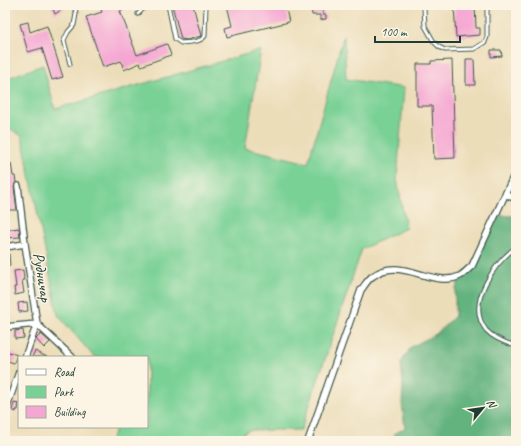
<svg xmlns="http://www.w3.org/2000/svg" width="521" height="446" font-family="Caveat,sans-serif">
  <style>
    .green { fill: #7ad196; stroke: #4c8765 }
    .forest { fill: #63b37f; stroke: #41785a }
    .building { fill: #f5a7d3 }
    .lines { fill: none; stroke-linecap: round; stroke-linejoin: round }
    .lane-casing { stroke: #3e5548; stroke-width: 5 }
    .street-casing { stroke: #3e5548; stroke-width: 8 }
    .lane { stroke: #fff; stroke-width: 3 }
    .street { stroke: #fff; stroke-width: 5.5 }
    .labels { text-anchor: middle; stroke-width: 3; stroke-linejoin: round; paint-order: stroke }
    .street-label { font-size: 16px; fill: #1f3d34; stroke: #fcf5e5 }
  </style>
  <rect width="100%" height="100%" fill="#fcf5e5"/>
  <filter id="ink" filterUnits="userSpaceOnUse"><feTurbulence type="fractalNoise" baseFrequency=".025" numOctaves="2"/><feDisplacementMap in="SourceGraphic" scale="8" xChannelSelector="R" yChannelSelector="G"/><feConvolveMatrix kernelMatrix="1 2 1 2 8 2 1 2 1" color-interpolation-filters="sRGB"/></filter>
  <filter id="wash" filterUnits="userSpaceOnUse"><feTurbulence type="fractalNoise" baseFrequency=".012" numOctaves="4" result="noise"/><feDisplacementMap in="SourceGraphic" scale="16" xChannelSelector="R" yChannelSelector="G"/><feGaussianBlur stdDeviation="0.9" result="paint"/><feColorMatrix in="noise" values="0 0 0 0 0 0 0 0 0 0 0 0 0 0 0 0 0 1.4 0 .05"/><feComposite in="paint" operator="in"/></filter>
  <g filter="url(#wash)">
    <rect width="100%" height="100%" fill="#ecddb9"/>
    <path class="green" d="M 344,34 L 346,79 L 404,88 L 397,179 L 406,228 L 362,249 L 301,430 L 249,430 L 230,441 L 110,441 L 117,427 L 147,427 L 147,357 L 94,357 L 58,315 L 22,136 L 11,129 L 5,129 L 5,79 L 43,65 L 55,109 L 261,50 L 245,148 L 308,163 Z"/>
    <path class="forest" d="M 496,215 L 511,216 L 516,215 L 516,441 L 397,441 L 394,434 L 405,428 L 402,404 L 403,384 L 401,363 L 411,347 L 436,334 L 455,316 L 455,292 L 460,276 L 472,266 Z"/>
    <g id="blocks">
      <path class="building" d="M 51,5 L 69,5 L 55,14 Z
        M 99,5 L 135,5 L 120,11 L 137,55 L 167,44 L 171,55 L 141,66 L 140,63 L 124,70 L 121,61 L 103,67 L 86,17 L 102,12 Z
        M 172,5 L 193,5 L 201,36 L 187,40 L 181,39 Z
        M 227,5 L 294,5 L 294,6 L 286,9 L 289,22 L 227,37 L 225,28 L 232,26 Z
        M 311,5 L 323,5 L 323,15 L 326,15 L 326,19 L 320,20 L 320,15 L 312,15 Z
        M 454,5 L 475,5 L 476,28 L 480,28 L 480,35 L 456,37 Z
        M 28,22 L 30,32 L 47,26 L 63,77 L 52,80 L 42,48 L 28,52 L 20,24 Z
        M 491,50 L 501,50 L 502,56 L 491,57 Z
        M 466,59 L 474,59 L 475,85 L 466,85 Z
        M 452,60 L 455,158 L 434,159 L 432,106 L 417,106 L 417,64 L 431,64 L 431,61 Z
        M 5,61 L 10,74 L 5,76 Z
        M 11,163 L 13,176 L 15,176 L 16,182 L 14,187 L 17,210 L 8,210 L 5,191 L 5,164 Z
        M 19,228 L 20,237 L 5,238 L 5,230 Z
        M 5,254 L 9,254 L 10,266 L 5,266 Z
        M 23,270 L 24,280 L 22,280 L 24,293 L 15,295 L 14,287 L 16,287 L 14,271 Z
        M 27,302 L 28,311 L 19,312 L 18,303 Z
        M 23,330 L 24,338 L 15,339 L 15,331 Z
        M 41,334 L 50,342 L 44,348 L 36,339 Z
        M 35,351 L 47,357 L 32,357 Z
        M 9,352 L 17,355 L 14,363 L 5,360 Z
        M 14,403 L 19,404 L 18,410 L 16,410 L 16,412 L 12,410 Z"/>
    </g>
  </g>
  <g filter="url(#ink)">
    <use href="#blocks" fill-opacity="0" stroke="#3e5548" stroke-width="1"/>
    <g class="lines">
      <defs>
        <path id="lane" d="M 168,5 L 175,39 L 181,43 C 189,42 200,43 205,36 L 206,5
          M 424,8 L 425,26 L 434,42 L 439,47 L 445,50 L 474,49 L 485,42 L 487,37 L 487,5
          M 138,14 L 147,5
          M 70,64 L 64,40 L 68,32 L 74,25 L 76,14 L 75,5
          M 516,247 C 495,263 465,303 486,330 C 493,338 506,343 516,346"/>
        <path id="street" d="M 18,186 L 25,244 L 37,324 L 72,357
          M 505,194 L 516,199
          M 5,247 L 25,244
          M 5,327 L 37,324 L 25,357
          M 5,412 L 19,372
          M 308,441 L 361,290 C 365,285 368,279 373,276 C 400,255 433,289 460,276 C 464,274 468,269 472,266 L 516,171"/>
      </defs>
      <use href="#lane" class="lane-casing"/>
      <use href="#street" class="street-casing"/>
      <use href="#lane" class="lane"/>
      <use href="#street" class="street"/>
    </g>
  </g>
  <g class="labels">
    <g class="street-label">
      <text transform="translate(43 277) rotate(81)" y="6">Рудничар</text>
    </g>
  </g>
  <rect width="521" height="446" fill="none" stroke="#fcf5e5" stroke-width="20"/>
  <rect x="18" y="356" width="130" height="72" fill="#fcf5e5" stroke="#a4ab9e"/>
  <rect x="26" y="369" width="20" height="6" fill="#ffffff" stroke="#a4ab9e"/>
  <text x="54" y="376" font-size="12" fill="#1f3d34">Road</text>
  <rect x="26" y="386" width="20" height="12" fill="#7ad196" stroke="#a4ab9e"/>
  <text x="54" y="396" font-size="12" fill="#1f3d34">Park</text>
  <rect x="26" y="406" width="20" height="12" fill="#f5a7d3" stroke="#a4ab9e"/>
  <text x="54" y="416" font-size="12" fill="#1f3d34">Building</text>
  <g transform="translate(483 408) rotate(61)" stroke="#fcf5e5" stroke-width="3" paint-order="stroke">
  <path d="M0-3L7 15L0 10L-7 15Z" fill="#1f3d34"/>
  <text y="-6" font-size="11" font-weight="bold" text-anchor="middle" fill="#1f3d34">N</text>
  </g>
  <path d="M375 36v6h85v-6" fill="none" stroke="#1f3d34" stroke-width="2"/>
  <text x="381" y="36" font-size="12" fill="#1f3d34" stroke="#fcf5e5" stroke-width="3" paint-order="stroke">100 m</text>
</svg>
